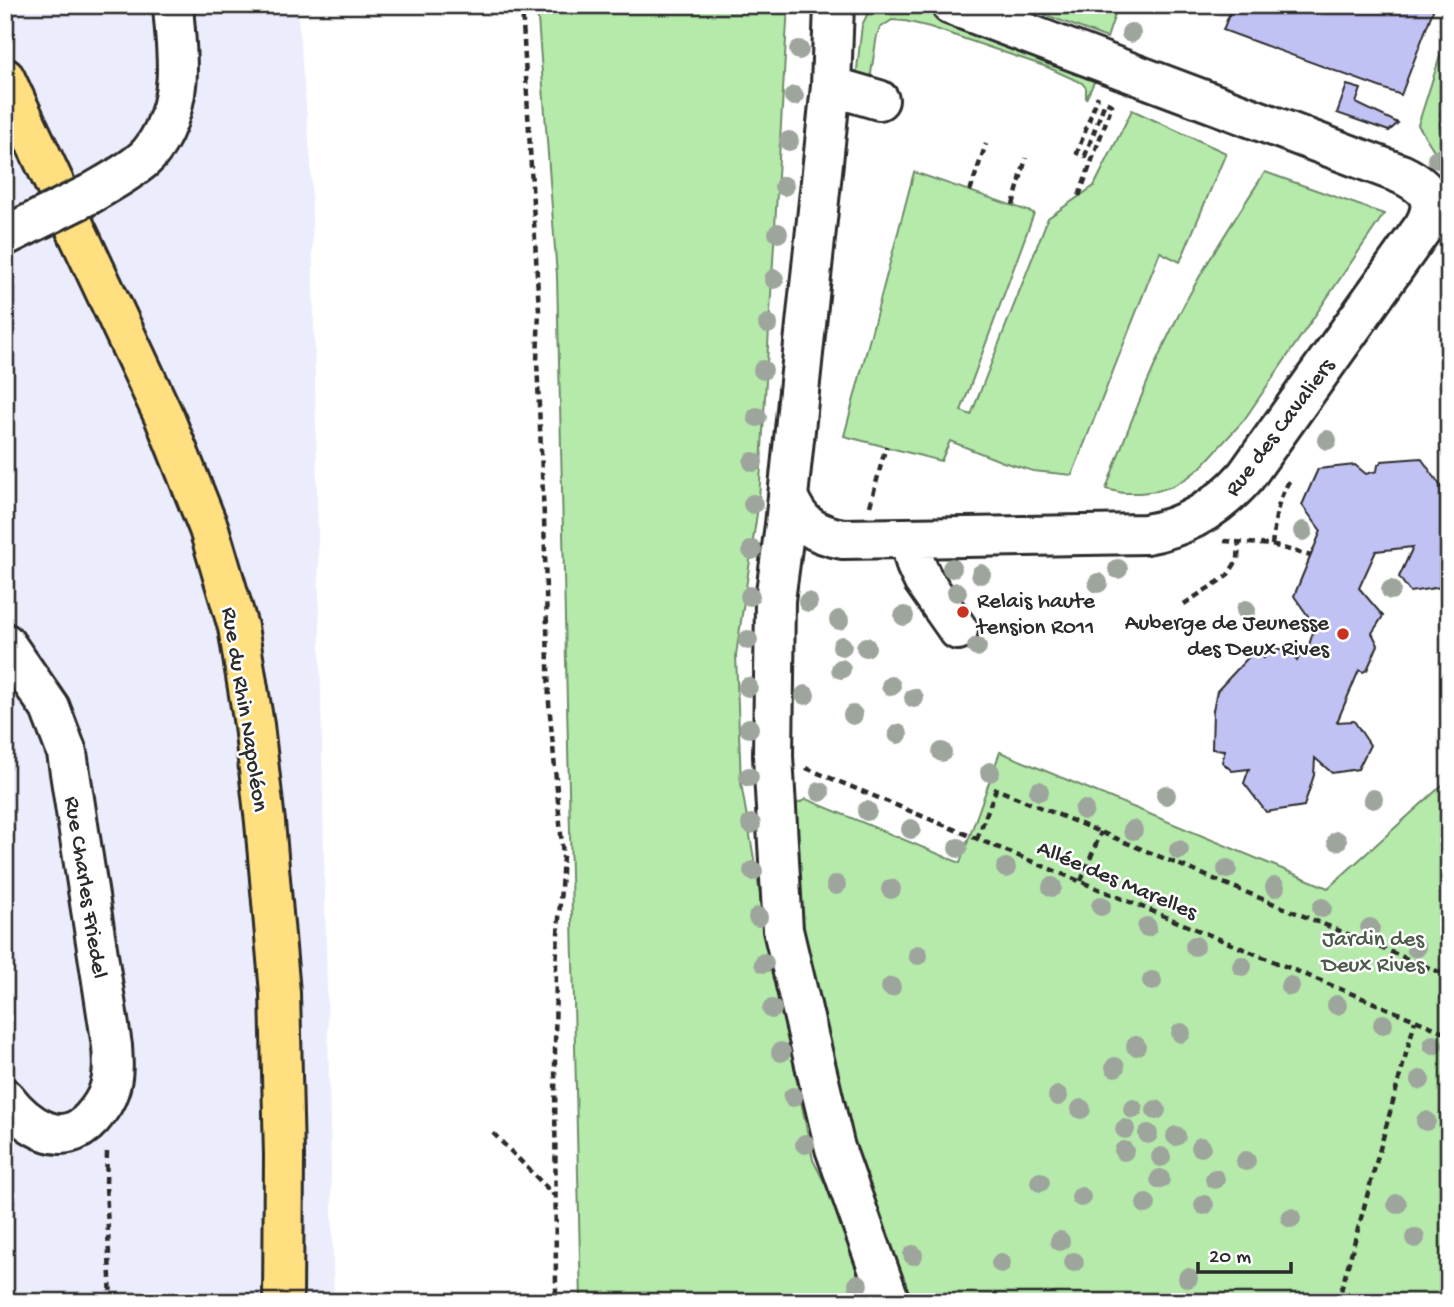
<svg xmlns="http://www.w3.org/2000/svg" width="1454" height="1307" font-family="'Gochi Hand',sans-serif">
  <style>
    .built { fill: #ecedfc }
    .green { fill: #b5eaab; stroke: #708a6b; stroke-width: 2 }
    .building { fill: #c1c2f4; stroke: #2b2b2b; stroke-width: 2 }
    .lines { fill: none; stroke-linecap: round; stroke-linejoin: round }
    .minor-casing { stroke: #2b2b2b; stroke-width: 44 }
    .major-casing { stroke: #2b2b2b; stroke-width: 44 }
    .path { stroke: #2b2b2b; stroke-width: 4.5; stroke-dasharray: 7 5; stroke-linecap: butt }
    .minor { stroke: #fff; stroke-width: 38 }
    .major { stroke: #ffdf80; stroke-width: 38 }
    .minor-bridge-casing { stroke: #2b2b2b; stroke-width: 44; stroke-linecap: butt }
    .minor-bridge { stroke: #fff; stroke-width: 38 }
    .tree { fill: #9ea59c }
    .poi-dot { fill: #c8321e; stroke: #fff; stroke-width: 2.5 }
    .labels { text-anchor: middle; stroke-width: 5; stroke-linejoin: round; paint-order: stroke }
    .street-label { font-size: 23px; fill: #2b2b2b; stroke: #fff }
    .poi-label { font-size: 23px; fill: #2b2b2b; stroke: #fff; text-anchor: start }
    .park-label { font-size: 23px; fill: #4e5b4b; stroke: #fff }
  </style>
  <rect width="100%" height="100%" fill="#fff"/>
  <filter id="ink" filterUnits="userSpaceOnUse"><feTurbulence type="fractalNoise" baseFrequency=".0143" numOctaves="2"/><feDisplacementMap in="SourceGraphic" scale="14" xChannelSelector="R" yChannelSelector="G"/><feConvolveMatrix kernelMatrix="1 2 1 2 8 2 1 2 1" color-interpolation-filters="sRGB"/></filter>
  <g filter="url(#ink)">
    <path class="built" d="M 5,5 L 297,5 L 311,163 L 324,853 L 334,1302 L 5,1302 Z"/>
    <path class="green" d="M 537,5 L 788,5 L 759,500 L 736,655 L 741,783 L 767,935 L 813,1160 L 885,1302 L 581,1302 L 557,276 Z
      M 881,5 L 909,5 L 1097,76 L 1086,99 L 1086,88 L 1082,83 L 1047,67 L 930,27 L 905,21 L 892,20 L 880,28 L 877,35 L 870,80 L 855,87 L 862,25 L 868,13 Z
      M 1019,5 L 1118,5 L 1107,38 Z
      M 1449,28 L 1449,174 L 1418,125 Z
      M 1132,110 L 1226,153 L 1180,262 L 1160,252 L 1072,475 L 1033,471 L 1003,462 L 950,441 L 941,461 L 844,436 L 914,172 L 1034,213 L 961,411 L 971,415 L 1048,218 L 1094,186 Z
      M 1265,172 L 1384,214 L 1244,420 L 1200,468 L 1187,478 L 1173,486 L 1157,491 L 1140,493 L 1123,493 L 1106,489 C 1129,424 1154,361 1186,301 C 1210,256 1238,214 1265,172 Z
      M 1000,752 L 1328,888 L 1449,779 L 1449,1302 L 907,1302 L 863,1185 L 804,947 L 793,806 L 806,799 L 960,863 Z"/>
    <path class="building" d="M 1233,5 L 1435,5 L 1401,95 L 1223,30 Z
      M 1347,85 L 1361,89 L 1356,103 L 1398,123 L 1389,131 L 1337,113 Z
      M 1421,458 L 1445,492 L 1449,492 L 1449,582 L 1447,586 L 1410,592 L 1399,577 L 1413,547 L 1376,551 L 1359,588 L 1383,616 L 1372,633 L 1378,645 L 1367,670 L 1363,672 L 1359,670 L 1337,722 L 1354,721 L 1370,745 L 1358,769 L 1332,773 L 1315,758 L 1314,775 L 1304,806 L 1266,812 L 1244,783 L 1249,769 L 1232,771 L 1222,762 L 1225,750 L 1212,749 L 1213,710 L 1217,691 L 1256,649 L 1264,658 L 1269,649 L 1287,649 L 1297,661 L 1305,645 L 1309,645 L 1315,626 L 1294,596 L 1321,531 L 1302,505 L 1318,469 L 1355,465 L 1366,474 L 1377,471 L 1378,465 L 1382,461 Z"/>
    <g class="lines">
      <defs>
        <path id="minor" d="M 834,5 L 831,86 L 785,525 L 775,600 L 773,756 L 783,930 L 835,1148 L 890,1302
          M 831,86 L 879,100
          M 90,194 C 108,183 128,173 144,159 C 152,152 158,142 163,132 C 184,89 176,51 173,5
          M 788,496 C 799,524 814,534 843,539 L 1146,534 C 1187,527 1219,507 1246,476 L 1424,226 C 1439,199 1426,186 1401,174 L 951,5
          M 909,538 L 916,565 L 923,580 L 958,630
          M 5,643 L 50,708 L 67,753 L 112,1046 C 113,1061 114,1076 109,1090 C 106,1100 99,1110 92,1118 C 62,1152 26,1125 5,1098"/>
        <path id="major" d="M 5,78 L 165,419 L 209,529 L 238,627 L 254,725 L 265,822 L 280,993 L 284,1156 L 283,1302"/>
      </defs>
      <use href="#minor" class="minor-casing"/>
      <use href="#major" class="major-casing"/>
      <path class="path" d="M 522,5 L 539,311 L 537,361 L 544,517 L 549,703 L 563,856 L 556,966 L 555,1050 L 556,1302
        M 1449,86 C 1442,106 1436,129 1449,148
        M 970,191 L 986,144
        M 1079,196 L 1112,105 L 1105,102 L 1085,156 L 1077,153 L 1098,96
        M 1013,205 L 1026,158
        M 870,506 L 886,446
        M 1224,541 L 1272,545 L 1311,556
        M 1272,545 C 1275,520 1277,498 1292,477
        M 1184,604 L 1227,576 L 1238,559 L 1239,542
        M 806,768 L 1449,1034
        M 977,839 L 996,789 L 1449,976
        M 1081,881 L 1101,832
        M 493,1133 L 556,1197
        M 107,1152 L 106,1184 L 111,1302
        M 1338,1302 L 1415,1021"/>
      <use href="#minor" class="minor"/>
      <use href="#major" class="major"/>
      <defs>
        <path id="minor-bridge" d="M 5,236 L 90,194"/>
      </defs>
      <use href="#minor-bridge" class="minor-bridge-casing"/>
      <use href="#minor-bridge" class="minor-bridge"/>
    </g>
    <g class="tree">
      <circle cx="1131" cy="33" r="10"/>
      <circle cx="799" cy="50" r="10"/>
      <circle cx="794" cy="96" r="10"/>
      <circle cx="789" cy="141" r="10"/>
      <circle cx="1437" cy="159" r="10"/>
      <circle cx="784" cy="186" r="10"/>
      <circle cx="778" cy="233" r="10"/>
      <circle cx="774" cy="279" r="10"/>
      <circle cx="768" cy="324" r="10"/>
      <circle cx="763" cy="370" r="10"/>
      <circle cx="757" cy="417" r="10"/>
      <circle cx="1327" cy="440" r="10"/>
      <circle cx="753" cy="462" r="10"/>
      <circle cx="753" cy="504" r="10"/>
      <circle cx="1303" cy="531" r="10"/>
      <circle cx="752" cy="550" r="10"/>
      <circle cx="952" cy="568" r="10"/>
      <circle cx="1118" cy="569" r="10"/>
      <circle cx="981" cy="574" r="10"/>
      <circle cx="1098" cy="583" r="10"/>
      <circle cx="1391" cy="590" r="10"/>
      <circle cx="957" cy="592" r="10"/>
      <circle cx="750" cy="596" r="10"/>
      <circle cx="808" cy="602" r="10"/>
      <circle cx="1246" cy="610" r="10"/>
      <circle cx="904" cy="616" r="10"/>
      <circle cx="839" cy="620" r="10"/>
      <circle cx="748" cy="640" r="10"/>
      <circle cx="842" cy="646" r="10"/>
      <circle cx="866" cy="647" r="10"/>
      <circle cx="977" cy="647" r="10"/>
      <circle cx="841" cy="669" r="10"/>
      <circle cx="891" cy="686" r="10"/>
      <circle cx="748" cy="687" r="10"/>
      <circle cx="805" cy="695" r="10"/>
      <circle cx="914" cy="698" r="10"/>
      <circle cx="853" cy="715" r="10"/>
      <circle cx="749" cy="728" r="10"/>
      <circle cx="898" cy="734" r="10"/>
      <circle cx="942" cy="752" r="10"/>
      <circle cx="990" cy="772" r="10"/>
      <circle cx="749" cy="777" r="10"/>
      <circle cx="1039" cy="791" r="10"/>
      <circle cx="820" cy="792" r="10"/>
      <circle cx="1166" cy="795" r="10"/>
      <circle cx="1373" cy="799" r="10"/>
      <circle cx="1084" cy="810" r="10"/>
      <circle cx="867" cy="811" r="10"/>
      <circle cx="751" cy="824" r="10"/>
      <circle cx="911" cy="829" r="10"/>
      <circle cx="1133" cy="830" r="10"/>
      <circle cx="1337" cy="841" r="10"/>
      <circle cx="958" cy="848" r="10"/>
      <circle cx="1179" cy="850" r="10"/>
      <circle cx="1006" cy="868" r="10"/>
      <circle cx="1227" cy="869" r="10"/>
      <circle cx="753" cy="871" r="10"/>
      <circle cx="836" cy="885" r="10"/>
      <circle cx="1052" cy="887" r="10"/>
      <circle cx="1275" cy="887" r="10"/>
      <circle cx="891" cy="889" r="10"/>
      <circle cx="1101" cy="906" r="10"/>
      <circle cx="1322" cy="908" r="10"/>
      <circle cx="758" cy="917" r="10"/>
      <circle cx="1147" cy="927" r="10"/>
      <circle cx="1370" cy="928" r="10"/>
      <circle cx="1195" cy="946" r="10"/>
      <circle cx="1416" cy="948" r="10"/>
      <circle cx="918" cy="955" r="10"/>
      <circle cx="764" cy="963" r="10"/>
      <circle cx="1242" cy="966" r="10"/>
      <circle cx="1152" cy="981" r="10"/>
      <circle cx="1290" cy="986" r="10"/>
      <circle cx="891" cy="987" r="10"/>
      <circle cx="1337" cy="1005" r="10"/>
      <circle cx="772" cy="1009" r="10"/>
      <circle cx="1383" cy="1024" r="10"/>
      <circle cx="1181" cy="1033" r="10"/>
      <circle cx="1433" cy="1045" r="10"/>
      <circle cx="1136" cy="1046" r="10"/>
      <circle cx="781" cy="1052" r="10"/>
      <circle cx="1115" cy="1067" r="10"/>
      <circle cx="1420" cy="1080" r="10"/>
      <circle cx="1058" cy="1096" r="10"/>
      <circle cx="793" cy="1097" r="10"/>
      <circle cx="1081" cy="1109" r="10"/>
      <circle cx="1133" cy="1109" r="10"/>
      <circle cx="1156" cy="1110" r="10"/>
      <circle cx="1426" cy="1121" r="10"/>
      <circle cx="1125" cy="1129" r="10"/>
      <circle cx="1148" cy="1134" r="10"/>
      <circle cx="1176" cy="1136" r="10"/>
      <circle cx="805" cy="1144" r="10"/>
      <circle cx="1201" cy="1147" r="10"/>
      <circle cx="1124" cy="1151" r="10"/>
      <circle cx="1161" cy="1157" r="10"/>
      <circle cx="1246" cy="1161" r="10"/>
      <circle cx="1160" cy="1179" r="10"/>
      <circle cx="1215" cy="1179" r="10"/>
      <circle cx="1040" cy="1182" r="10"/>
      <circle cx="1081" cy="1197" r="10"/>
      <circle cx="1146" cy="1204" r="10"/>
      <circle cx="1397" cy="1204" r="10"/>
      <circle cx="1204" cy="1205" r="10"/>
      <circle cx="1291" cy="1218" r="10"/>
      <circle cx="1415" cy="1238" r="10"/>
      <circle cx="1060" cy="1241" r="10"/>
      <circle cx="913" cy="1255" r="10"/>
      <circle cx="1074" cy="1262" r="10"/>
      <circle cx="1001" cy="1263" r="10"/>
      <circle cx="1188" cy="1278" r="10"/>
      <circle cx="858" cy="1284" r="10"/>
    </g>
  </g>
  <g class="poi-dot">
    <circle cx="963" cy="612" r="7"/>
    <circle cx="1343" cy="634" r="7"/>
  </g>
  <g class="labels">
    <g class="street-label">
      <text transform="translate(1278 426) rotate(-53)" y="8">Rue des Cavaliers</text>
      <text transform="translate(247 709) rotate(81)" y="8">Rue du Rhin Napoléon</text>
      <text transform="translate(1118 878) rotate(23)" y="8">Allée des Marelles</text>
      <text transform="translate(88 887) rotate(81)" y="8">Rue Charles Friedel</text>
    </g>
    <g class="poi-label">
      <text x="977" y="607">Relais haute<tspan x="977" dy="26">tension R011</tspan></text>
      <text x="1329" y="629" text-anchor="end">Auberge de Jeunesse<tspan x="1329" dy="26">des Deux Rives</tspan></text>
    </g>
    <g class="park-label">
      <text x="1373" y="945">Jardin des<tspan x="1373" dy="26">Deux Rives</tspan></text>
    </g>
  </g>
  <rect width="1454" height="1307" fill="none" stroke="#fff" stroke-width="28"/>
  <rect x="14" y="14" width="1426" height="1279" fill="none" stroke="#2b2b2b" stroke-width="2.5" filter="url(#ink)"/>
  <path d="M1198 1262v10h93v-10" fill="none" stroke="#2b2b2b" stroke-width="3.5"/>
  <text x="1209" y="1262" font-size="21" fill="#2b2b2b" stroke="#ffffff" stroke-width="5" paint-order="stroke">20 m</text>
</svg>
